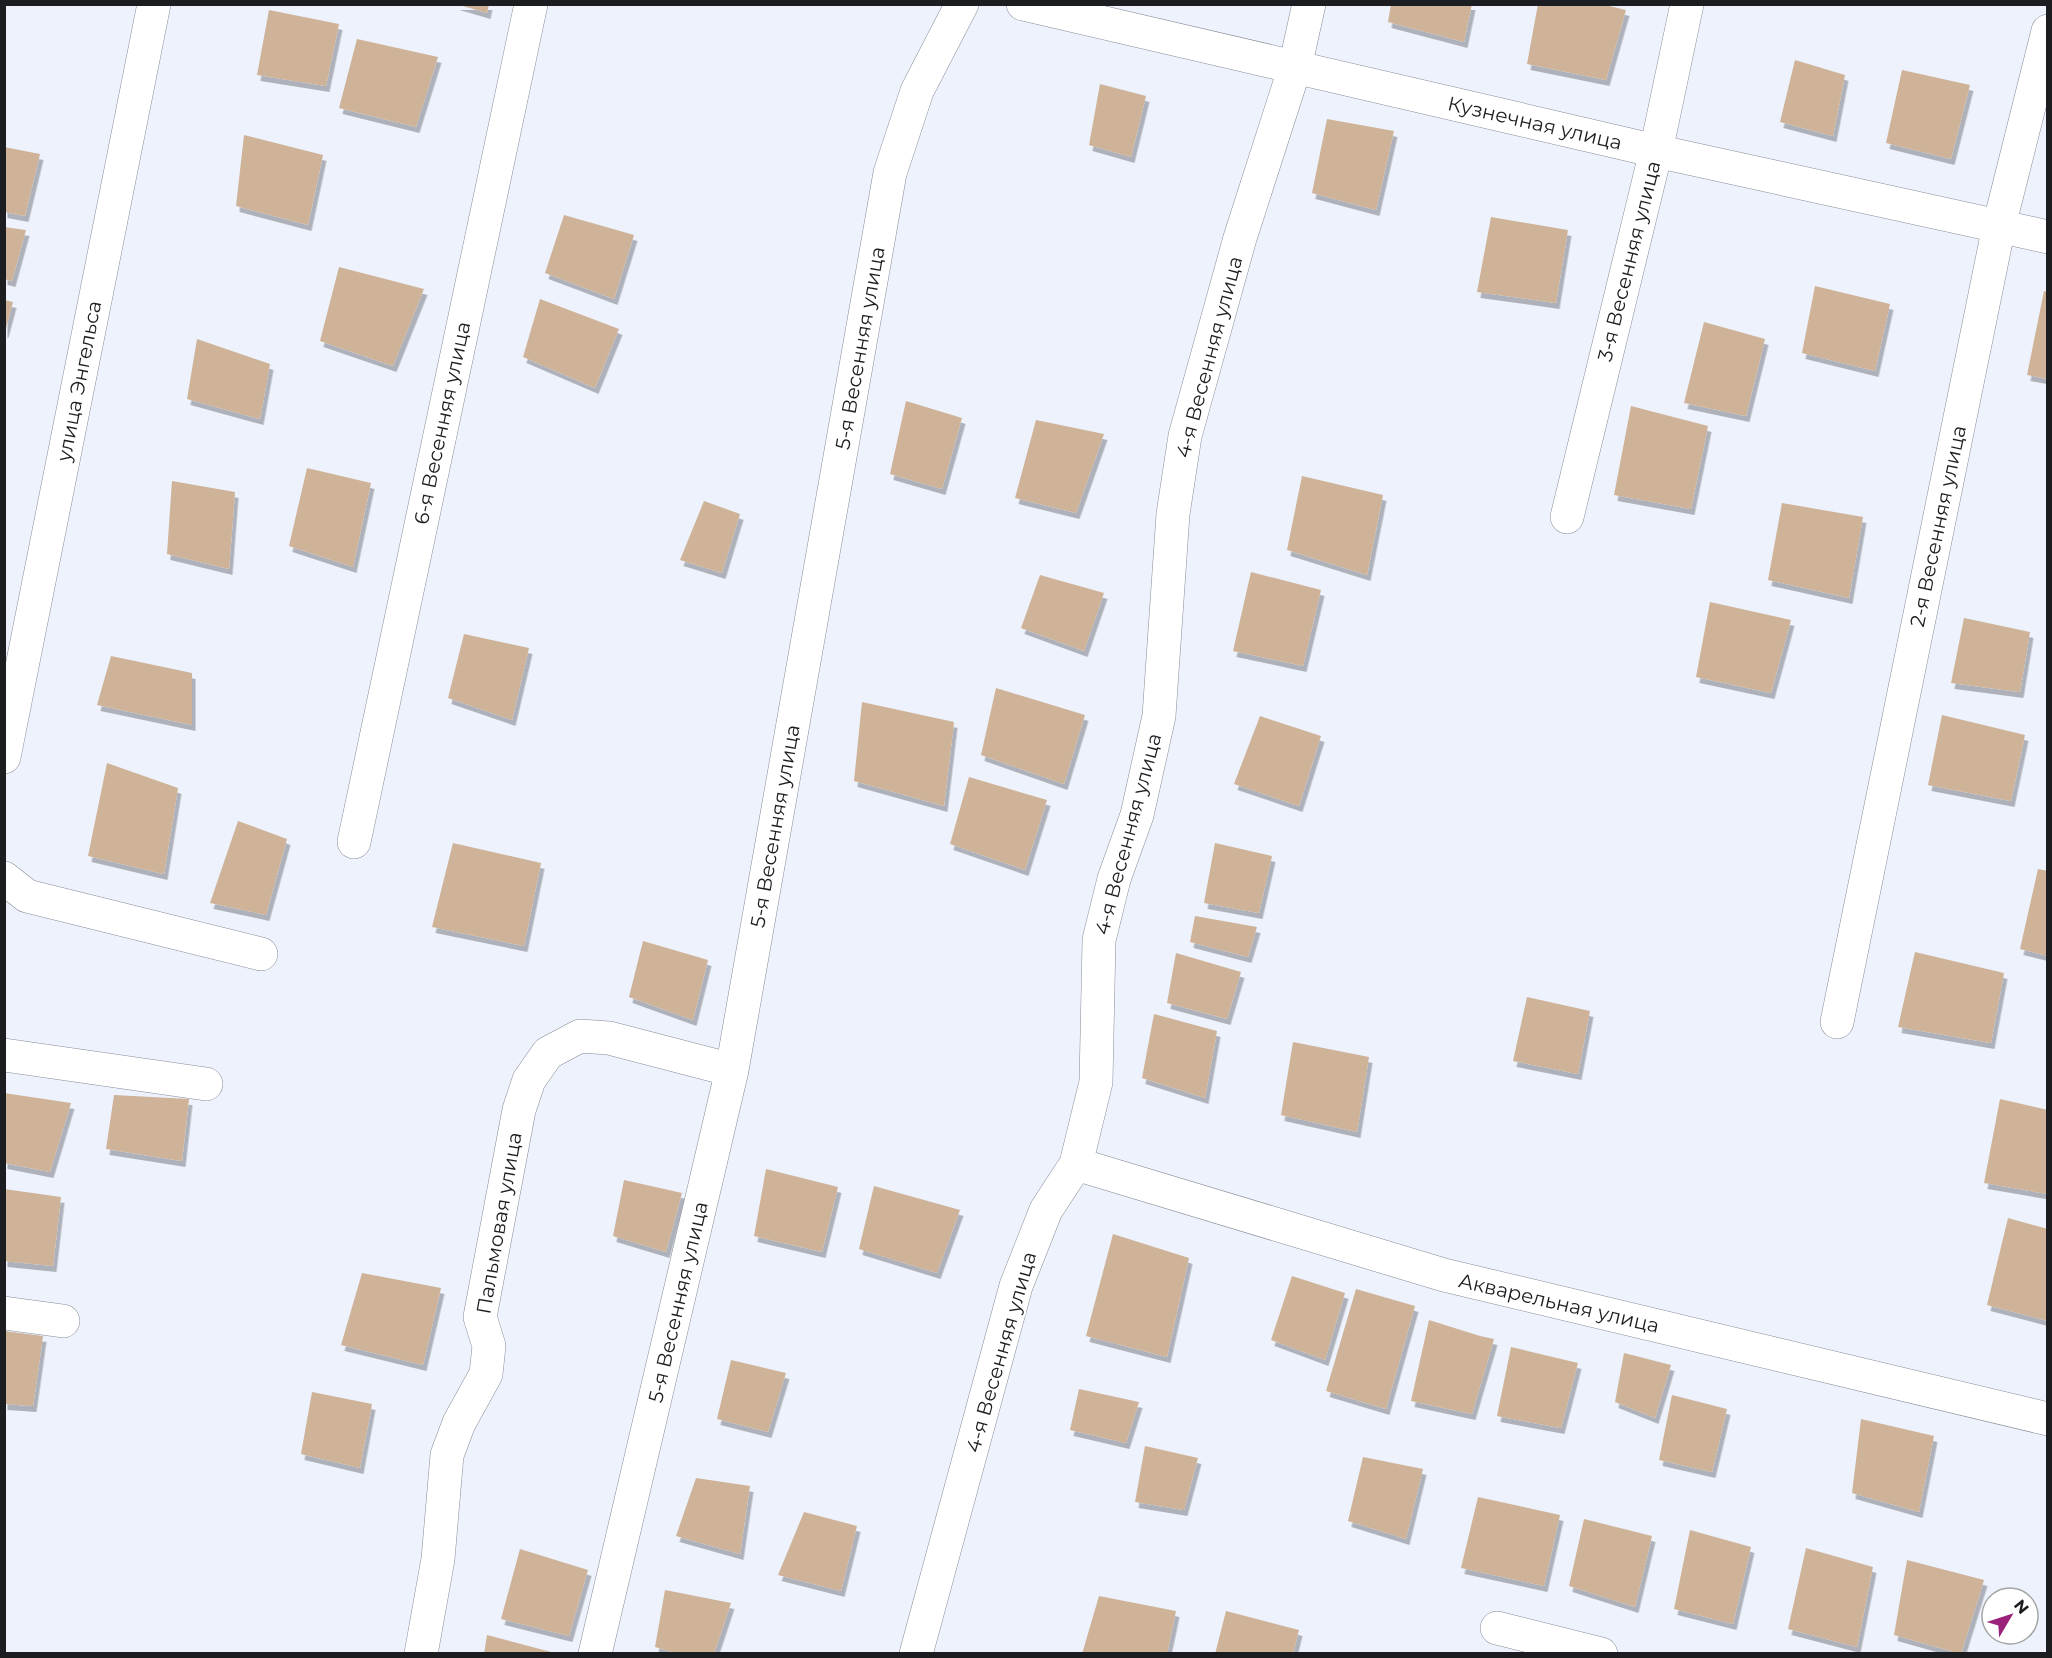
<svg xmlns="http://www.w3.org/2000/svg" width="2052" height="1658" font-family="Montserrat,sans-serif">
  <style>
    .building { fill: #cfb398; filter: url(#shadow) }
    .lines { fill: none; stroke-linecap: round; stroke-linejoin: round }
    .street-casing { stroke: #888c96; stroke-width: 34 }
    .street { stroke: #fff; stroke-width: 33 }
    .labels { text-anchor: middle; stroke-width: 4.5; stroke-linejoin: round; paint-order: stroke }
    .street-label { font-size: 20px; fill: #1b1d20; stroke: #fff }
  </style>
  <defs>
    <filter id="shadow"><feDropShadow dx="3.5" dy="6" stdDeviation="0" flood-color="#0004"/></filter>
  </defs>
  <rect width="100%" height="100%" fill="#edf2fc"/>
  <path class="building" d="M 456,4 L 489,4 L 487,13 Z
    M 1391,4 L 1472,4 L 1464,42 L 1388,22 Z
    M 1538,4 L 1601,4 L 1626,10 L 1606,80 L 1527,64 Z
    M 269,10 L 339,24 L 326,86 L 257,75 Z
    M 357,39 L 438,57 L 416,127 L 339,108 Z
    M 1795,60 L 1845,75 L 1833,136 L 1780,122 Z
    M 1902,70 L 1970,85 L 1951,159 L 1886,143 Z
    M 1100,84 L 1146,96 L 1131,157 L 1089,145 Z
    M 1327,119 L 1394,131 L 1376,210 L 1312,193 Z
    M 244,135 L 323,155 L 308,225 L 236,206 Z
    M 4,147 L 40,154 L 25,216 L 4,212 Z
    M 564,215 L 634,235 L 614,299 L 545,273 Z
    M 1491,217 L 1568,230 L 1556,303 L 1477,292 Z
    M 4,227 L 26,230 L 12,281 L 4,279 Z
    M 339,267 L 424,289 L 393,366 L 320,341 Z
    M 1815,286 L 1890,304 L 1875,371 L 1802,353 Z
    M 2044,291 L 2048,292 L 2048,379 L 2027,375 Z
    M 540,299 L 619,329 L 595,388 L 523,357 Z
    M 4,300 L 13,302 L 5,332 L 4,332 Z
    M 1704,322 L 1765,339 L 1746,416 L 1684,403 Z
    M 197,339 L 270,364 L 260,419 L 187,399 Z
    M 906,401 L 962,418 L 942,489 L 890,474 Z
    M 1631,406 L 1708,426 L 1691,509 L 1614,495 Z
    M 1036,420 L 1104,434 L 1076,513 L 1015,498 Z
    M 307,468 L 371,483 L 353,567 L 289,546 Z
    M 1302,476 L 1383,495 L 1367,575 L 1287,550 Z
    M 172,481 L 235,492 L 229,569 L 167,554 Z
    M 704,501 L 740,514 L 722,573 L 680,560 Z
    M 1782,503 L 1863,517 L 1849,598 L 1768,580 Z
    M 1251,572 L 1321,590 L 1303,666 L 1233,651 Z
    M 1040,575 L 1104,593 L 1084,651 L 1021,628 Z
    M 1710,602 L 1791,620 L 1771,693 L 1696,677 Z
    M 1964,618 L 2030,632 L 2020,692 L 1951,683 Z
    M 464,634 L 529,648 L 512,720 L 448,698 Z
    M 111,656 L 192,673 L 192,725 L 97,705 Z
    M 996,688 L 1085,715 L 1064,784 L 981,755 Z
    M 862,702 L 954,722 L 944,806 L 854,781 Z
    M 1942,715 L 2025,735 L 2011,801 L 1928,785 Z
    M 1260,716 L 1321,736 L 1299,806 L 1234,784 Z
    M 107,763 L 178,788 L 164,874 L 88,856 Z
    M 969,777 L 1047,800 L 1025,870 L 950,844 Z
    M 238,821 L 287,839 L 266,915 L 210,903 Z
    M 453,843 L 541,863 L 524,946 L 432,927 Z
    M 1215,843 L 1272,856 L 1259,913 L 1204,903 Z
    M 2038,869 L 2048,871 L 2048,956 L 2020,949 Z
    M 1195,916 L 1257,927 L 1248,957 L 1190,942 Z
    M 643,941 L 708,960 L 693,1020 L 629,997 Z
    M 1915,952 L 2004,973 L 1991,1043 L 1898,1027 Z
    M 1176,953 L 1241,972 L 1227,1019 L 1167,1003 Z
    M 1527,997 L 1590,1011 L 1578,1074 L 1513,1061 Z
    M 1154,1014 L 1217,1031 L 1205,1098 L 1142,1078 Z
    M 1293,1042 L 1369,1057 L 1357,1132 L 1281,1115 Z
    M 4,1093 L 71,1103 L 50,1172 L 4,1163 Z
    M 114,1095 L 189,1099 L 182,1161 L 106,1149 Z
    M 2000,1099 L 2048,1110 L 2048,1194 L 1984,1183 Z
    M 766,1169 L 838,1187 L 822,1252 L 754,1236 Z
    M 624,1180 L 682,1193 L 666,1252 L 613,1236 Z
    M 874,1186 L 960,1210 L 937,1273 L 859,1249 Z
    M 4,1189 L 61,1197 L 53,1266 L 4,1261 Z
    M 2008,1218 L 2048,1229 L 2048,1321 L 1987,1305 Z
    M 1113,1234 L 1189,1258 L 1167,1357 L 1086,1336 Z
    M 362,1273 L 441,1288 L 423,1365 L 341,1345 Z
    M 1292,1276 L 1345,1293 L 1325,1360 L 1271,1340 Z
    M 1356,1289 L 1415,1306 L 1386,1409 L 1326,1391 Z
    M 1429,1320 L 1480,1336 L 1494,1339 L 1472,1414 L 1411,1401 Z
    M 4,1331 L 43,1336 L 33,1406 L 4,1404 Z
    M 1511,1347 L 1578,1363 L 1561,1428 L 1497,1416 Z
    M 1624,1353 L 1671,1365 L 1655,1418 L 1615,1402 Z
    M 731,1360 L 786,1373 L 768,1432 L 717,1419 Z
    M 1079,1389 L 1139,1402 L 1126,1443 L 1070,1430 Z
    M 312,1392 L 372,1404 L 360,1468 L 301,1454 Z
    M 1672,1395 L 1727,1409 L 1712,1472 L 1659,1460 Z
    M 1861,1419 L 1934,1436 L 1919,1512 L 1852,1493 Z
    M 1145,1446 L 1198,1458 L 1184,1510 L 1135,1502 Z
    M 1363,1457 L 1423,1469 L 1406,1539 L 1348,1521 Z
    M 696,1478 L 750,1486 L 740,1554 L 676,1536 Z
    M 1478,1497 L 1560,1515 L 1544,1586 L 1461,1568 Z
    M 804,1512 L 857,1526 L 841,1591 L 778,1575 Z
    M 1584,1519 L 1652,1536 L 1635,1607 L 1569,1586 Z
    M 1690,1530 L 1751,1547 L 1733,1624 L 1674,1609 Z
    M 1806,1548 L 1873,1567 L 1857,1647 L 1788,1629 Z
    M 520,1549 L 588,1570 L 569,1636 L 501,1619 Z
    M 1907,1560 L 1984,1580 L 1961,1654 L 1894,1635 Z
    M 665,1590 L 731,1603 L 714,1654 L 679,1654 L 655,1647 Z
    M 1099,1596 L 1176,1611 L 1167,1654 L 1082,1654 Z
    M 1226,1611 L 1299,1630 L 1293,1654 L 1215,1654 Z
    M 487,1635 L 555,1653 L 555,1654 L 484,1654 Z"/>
  <g class="lines">
    <defs>
      <path id="street" d="M 1023,4 L 1656,151 L 2048,237
        M 1567,517 L 1656,151 L 1687,4
        M 4,757 L 154,4
        M 354,842 L 531,4
        M 4,878 L 27,896 L 261,954
        M 1837,1022 L 1999,226 L 2048,31
        M 4,1055 L 206,1084
        M 1076,1164 L 1444,1275 L 2048,1419
        M 4,1313 L 63,1321
        M 1497,1628 L 1601,1654
        M 421,1654 L 438,1559 L 447,1455 L 459,1423 L 486,1374 L 489,1346 L 480,1317 L 519,1110 L 529,1080 L 548,1053 L 580,1036 L 609,1038 L 732,1070
        M 595,1654 L 732,1070 L 890,173 L 917,91 L 962,4
        M 916,1654 L 1016,1286 L 1046,1210 L 1076,1164 L 1096,1082 L 1099,940 L 1114,879 L 1137,815 L 1159,716 L 1173,514 L 1185,436 L 1240,238 L 1295,67 L 1309,4"/>
    </defs>
    <use href="#street" class="street-casing"/>
    <use href="#street" class="street"/>
  </g>
  <g class="labels">
    <g class="street-label">
      <text transform="translate(1535 123) rotate(13)" y="7">Кузнечная улица</text>
      <text transform="translate(1629 261) rotate(-76)" y="7">3-я Весенняя улица</text>
      <text transform="translate(860 348) rotate(-80)" y="7">5-я Весенняя улица</text>
      <text transform="translate(1209 357) rotate(-75)" y="7">4-я Весенняя улица</text>
      <text transform="translate(79 381) rotate(-79)" y="7">улица Энгельса</text>
      <text transform="translate(442 423) rotate(-78)" y="7">6-я Весенняя улица</text>
      <text transform="translate(1938 526) rotate(-78)" y="7">2-я Весенняя улица</text>
      <text transform="translate(775 826) rotate(-80)" y="7">5-я Весенняя улица</text>
      <text transform="translate(1128 834) rotate(-75)" y="7">4-я Весенняя улица</text>
      <text transform="translate(499 1223) rotate(-80)" y="7">Пальмовая улица</text>
      <text transform="translate(678 1302) rotate(-77)" y="7">5-я Весенняя улица</text>
      <text transform="translate(1559 1303) rotate(13)" y="7">Акварельная улица</text>
      <text transform="translate(1001 1352) rotate(-74)" y="7">4-я Весенняя улица</text>
    </g>
  </g>
  <rect width="2052" height="1658" fill="none" stroke="#1b1d20" stroke-width="12"/>
  <g transform="translate(2010 1616) rotate(51)"><circle r="28" fill="#ffffff" stroke="#a4a5a6" stroke-width="1.5"/>
  <path d="M0-4.5L10 22L0 15L-10 22Z" fill="#9b227a"/>
  <text y="-9" font-size="16" font-weight="bold" text-anchor="middle" fill="#1b1d20">N</text>
  </g>
</svg>
